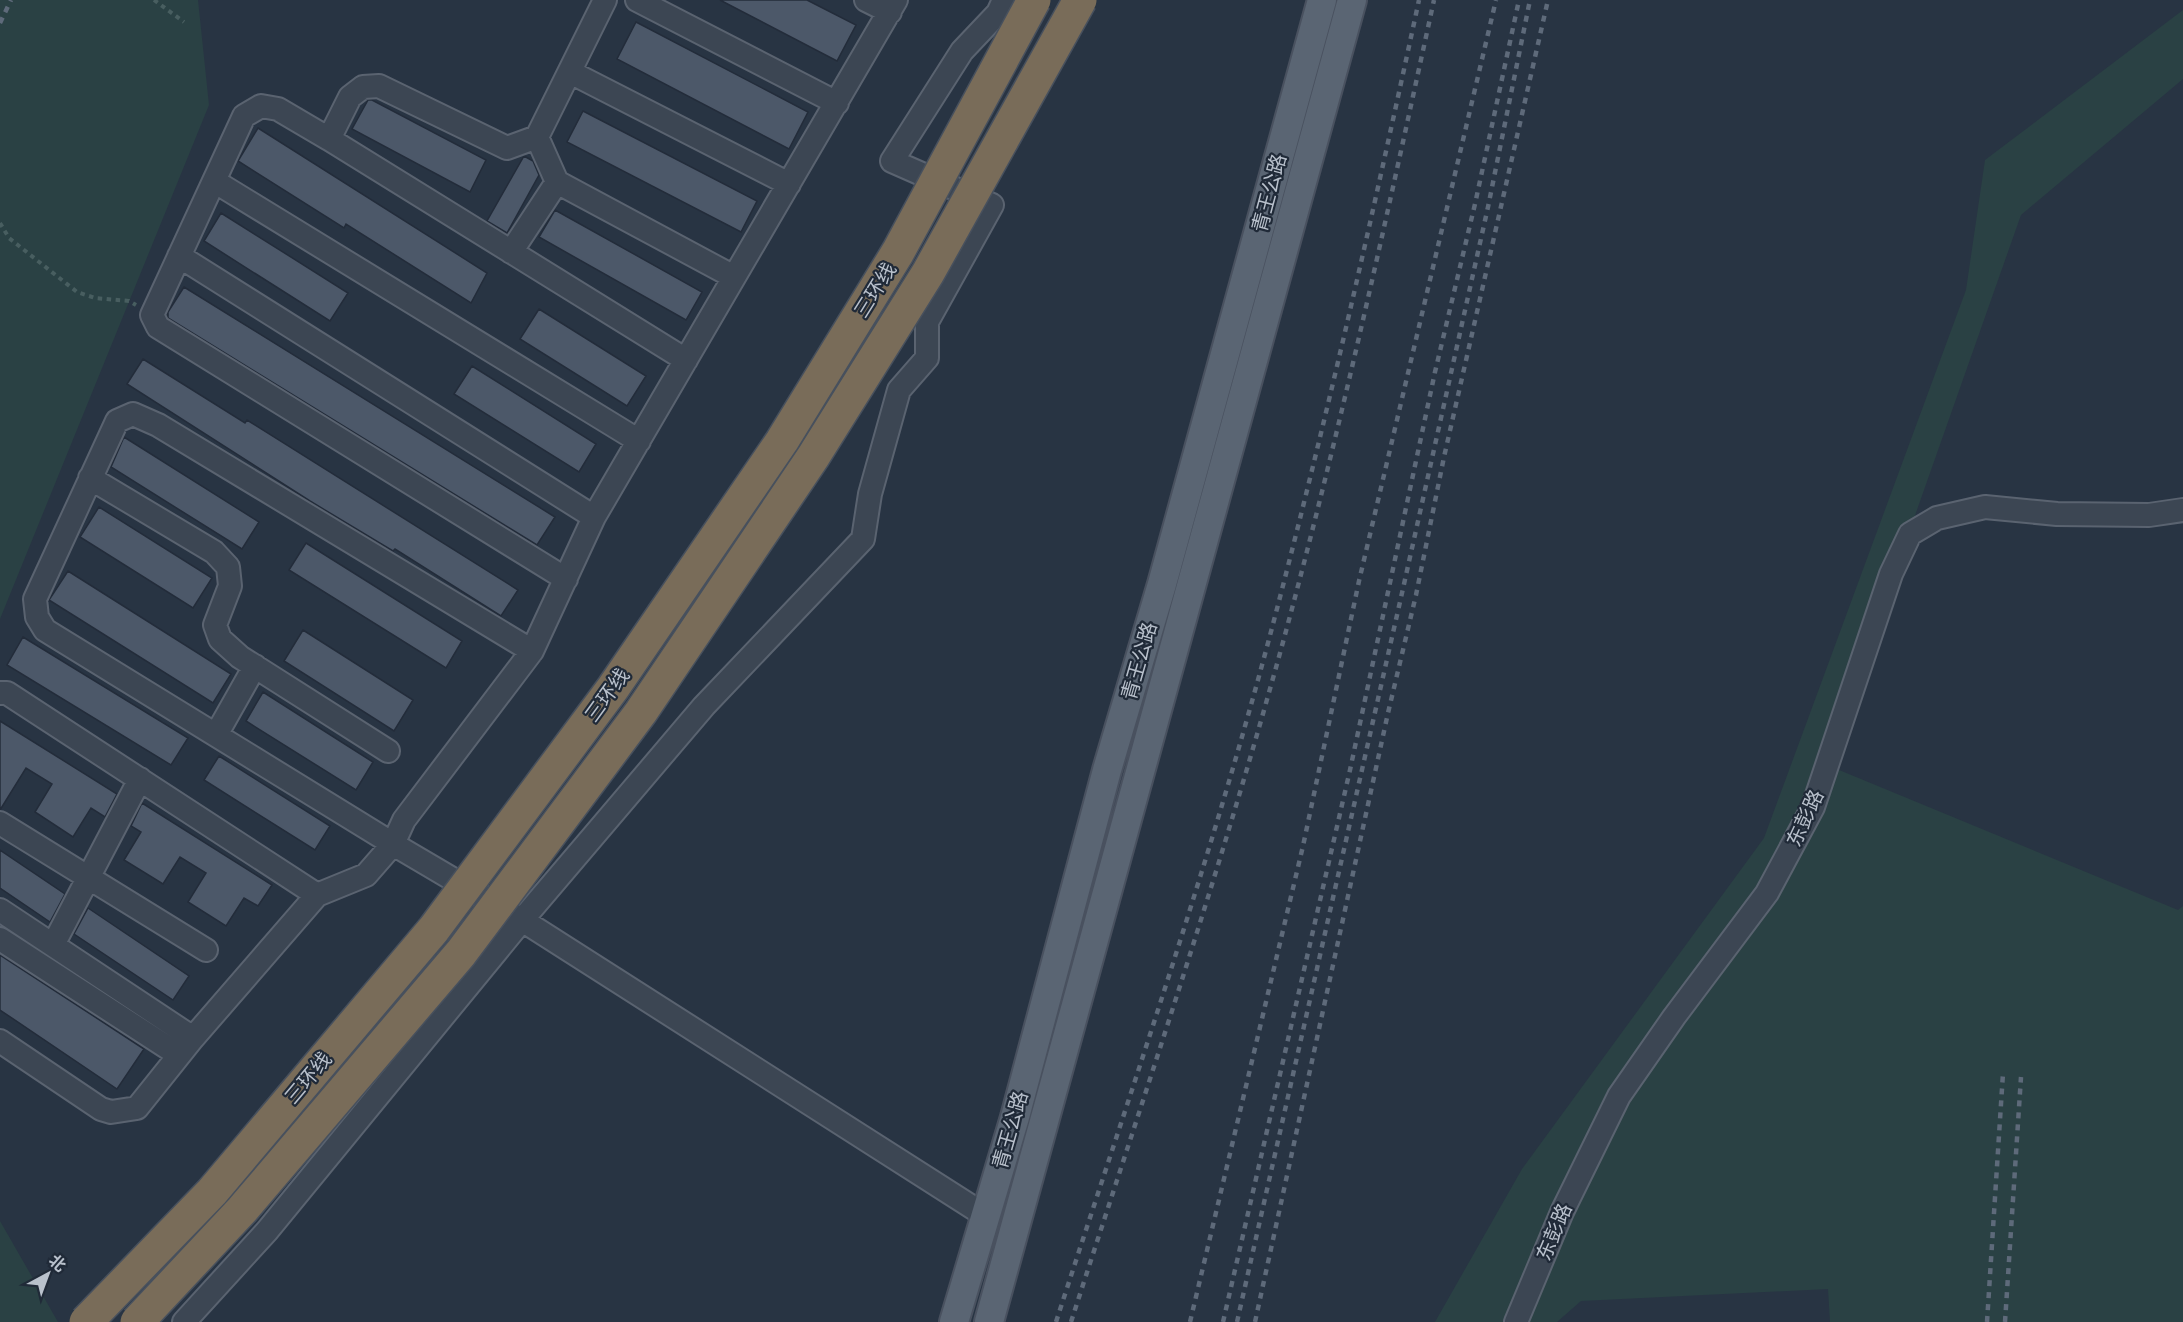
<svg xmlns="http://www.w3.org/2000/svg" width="2183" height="1322" font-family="'Sofia Sans Condensed','Noto Sans SC',sans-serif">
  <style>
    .green { fill: #2a4144 }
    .building { fill: #4c5869; stroke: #232c3a; stroke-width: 1.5 }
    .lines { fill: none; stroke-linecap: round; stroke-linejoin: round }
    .minor-casing { stroke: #5a6370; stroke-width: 26 }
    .major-casing { stroke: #49515f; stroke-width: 32 }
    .path { stroke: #485e60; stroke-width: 4; stroke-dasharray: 4.5 4.5; stroke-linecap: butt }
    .minor { stroke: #3c4653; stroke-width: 22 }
    .major { stroke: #5a6573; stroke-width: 28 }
    .rail { stroke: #5e6a7a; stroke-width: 4.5; stroke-dasharray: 6 6; stroke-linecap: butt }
    .highway-bridge-casing { stroke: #47505d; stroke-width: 36; stroke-linecap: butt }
    .highway-bridge { stroke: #796c59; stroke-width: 33 }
    .labels { text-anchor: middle; stroke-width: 4.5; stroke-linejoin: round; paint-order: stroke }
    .street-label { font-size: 20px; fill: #b9c1cc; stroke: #202a38 }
  </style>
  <rect width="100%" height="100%" fill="#283443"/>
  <path class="green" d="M 0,0 L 198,0 L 209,105 L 0,619 Z
    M 2183,10 L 2183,79 L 2021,215 L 1827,765 L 2178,910 L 2183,906 L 2183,1322 L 1830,1322 L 1828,1289 L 1581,1301 L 1557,1322 L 1435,1322 L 1522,1169 L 1764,838 L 1966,290 L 1985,160 Z
    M 0,1221 L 58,1322 L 0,1322 Z"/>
  <path class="building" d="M 720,0 L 807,0 L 856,25 L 837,61 Z
    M 636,22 L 808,112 L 789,149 L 617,59 Z
    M 368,100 L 372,100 L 486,160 L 470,192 L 352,129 Z
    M 583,111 L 757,201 L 741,232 L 567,142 Z
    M 258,128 L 487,273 L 471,303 L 346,224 L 344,228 L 238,161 Z
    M 524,156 L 533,161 L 539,175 L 507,233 L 487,221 Z
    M 555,210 L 702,292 L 686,320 L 539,237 Z
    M 221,213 L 348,293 L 330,321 L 204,241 Z
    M 184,287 L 555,517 L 537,545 L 168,318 L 168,312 Z
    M 539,309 L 646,376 L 627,406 L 520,339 Z
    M 143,359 L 245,423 L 247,420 L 518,590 L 501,616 L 395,549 L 393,551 L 310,501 L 127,384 Z
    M 472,366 L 596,444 L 579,472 L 454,394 Z
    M 124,437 L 259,522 L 242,549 L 111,467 Z
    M 99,507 L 212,578 L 193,608 L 80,537 Z
    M 306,543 L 462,641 L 446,668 L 289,570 Z
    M 68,571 L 231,674 L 213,703 L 49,600 Z
    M 303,630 L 413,700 L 394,731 L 284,661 Z
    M 23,637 L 188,738 L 171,765 L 7,665 Z
    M 263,692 L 373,762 L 356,790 L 246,721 Z
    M 0,721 L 117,794 L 105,817 L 91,808 L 73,837 L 35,812 L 52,784 L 26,768 L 0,810 Z
    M 219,756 L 330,826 L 315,850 L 204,780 Z
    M 142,803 L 272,885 L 258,906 L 244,898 L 226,926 L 188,902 L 206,873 L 180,857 L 163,884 L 124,860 L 141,832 L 131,826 Z
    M 0,850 L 65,894 L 50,922 L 0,888 Z
    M 88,908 L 189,976 L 173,1000 L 74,934 Z
    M 0,955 L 144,1049 L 117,1089 L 0,1010 Z"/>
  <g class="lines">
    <defs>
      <path id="minor" d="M 637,0 L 837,103
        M 866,0 L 890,12
        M 570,72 L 789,184
        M 537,137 L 557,182 L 734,277
        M 329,139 L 686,360
        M 214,181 L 639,441
        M 511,252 L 557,182
        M 179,256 L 594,517
        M 90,478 L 214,552 L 228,567 L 230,586 L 215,625 L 220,639 L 240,657 L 388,751
        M 566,579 L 158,327 L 152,315 L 244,116 L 261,106 L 278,109 L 329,139 L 350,97 L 363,87 L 379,86 L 507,148 L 537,137 L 605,0
        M 532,651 L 158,425 L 133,414 L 117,421 L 35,599 L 37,617 L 45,630 L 393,844 L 522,920 L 986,1216
        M 0,693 L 7,693 L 317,895
        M 216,735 L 255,666
        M 0,823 L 206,950
        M 0,910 L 193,1038
        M 0,939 L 179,1055
        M 53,945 L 140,779
        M 0,1041 L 101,1109 L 111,1112 L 137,1108 L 193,1038 L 317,895 L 366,875 L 393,844 L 404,820 L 532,651 L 594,517 L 896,0
        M 184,1322 L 267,1231 L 522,920 L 704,706 L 863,539 L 870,494 L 899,390 L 927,358 L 927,322 L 992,205 L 892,161 L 962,51 L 998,13 L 1004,0
        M 1516,1322 L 1562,1212 L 1619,1096 L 1674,1017 L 1767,893 L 1813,807 L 1891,574 L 1910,534 L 1937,518 L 1985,507 L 2057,514 L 2149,515 L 2183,510"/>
      <path id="major" d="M 954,1322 L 1015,1117 L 1107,770 L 1162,584 L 1322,0
        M 989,1322 L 1352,0"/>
    </defs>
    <use href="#minor" class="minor-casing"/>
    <use href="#major" class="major-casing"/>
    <path class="path" d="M 154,0 L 184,22
      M 0,223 L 9,238 L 77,292 L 95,298 L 129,301 L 136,305"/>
    <use href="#minor" class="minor"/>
    <use href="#major" class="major"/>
    <path class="rail" d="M 0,23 L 11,0
      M 1056,1322 C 1131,1090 1211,860 1273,624 C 1327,418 1374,209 1419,0
      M 1071,1322 C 1145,1092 1223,864 1286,631 C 1342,423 1388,211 1434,0
      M 1190,1322 L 1303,846 L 1359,581 L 1496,0
      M 1223,1322 L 1350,770 L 1435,372 L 1475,204 L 1519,0
      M 1237,1322 L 1402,593 L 1488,207 L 1530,0
      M 1255,1322 L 1388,713 L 1416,595 L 1444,457 L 1548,0
      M 1987,1322 L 2003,1073
      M 2005,1322 L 2021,1077"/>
    <defs>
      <path id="highway-bridge" d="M 86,1322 L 212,1192 L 434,929 L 613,688 L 782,441 L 898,252 L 1034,0
        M 137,1322 L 242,1210 L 461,953 L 641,712 L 813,457 L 928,273 L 1080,0"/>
    </defs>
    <use href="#highway-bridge" class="highway-bridge-casing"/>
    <use href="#highway-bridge" class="highway-bridge"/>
  </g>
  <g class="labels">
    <g class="street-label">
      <text transform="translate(1269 193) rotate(-75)" y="7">青王公路</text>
      <text transform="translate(875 290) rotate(-58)" y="7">三环线</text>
      <text transform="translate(1139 661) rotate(-74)" y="7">青王公路</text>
      <text transform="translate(607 695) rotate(-54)" y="7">三环线</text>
      <text transform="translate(1805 818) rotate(-65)" y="7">东彭路</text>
      <text transform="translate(308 1078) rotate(-50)" y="7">三环线</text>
      <text transform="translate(1010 1130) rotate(-74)" y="7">青王公路</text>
      <text transform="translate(1554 1232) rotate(-67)" y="7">东彭路</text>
    </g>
  </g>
  <g transform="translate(48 1274) rotate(41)" stroke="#202a38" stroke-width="4.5" paint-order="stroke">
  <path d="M0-4.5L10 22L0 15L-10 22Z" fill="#b9c1cc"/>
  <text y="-9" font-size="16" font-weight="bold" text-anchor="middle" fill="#b9c1cc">北</text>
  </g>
</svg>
